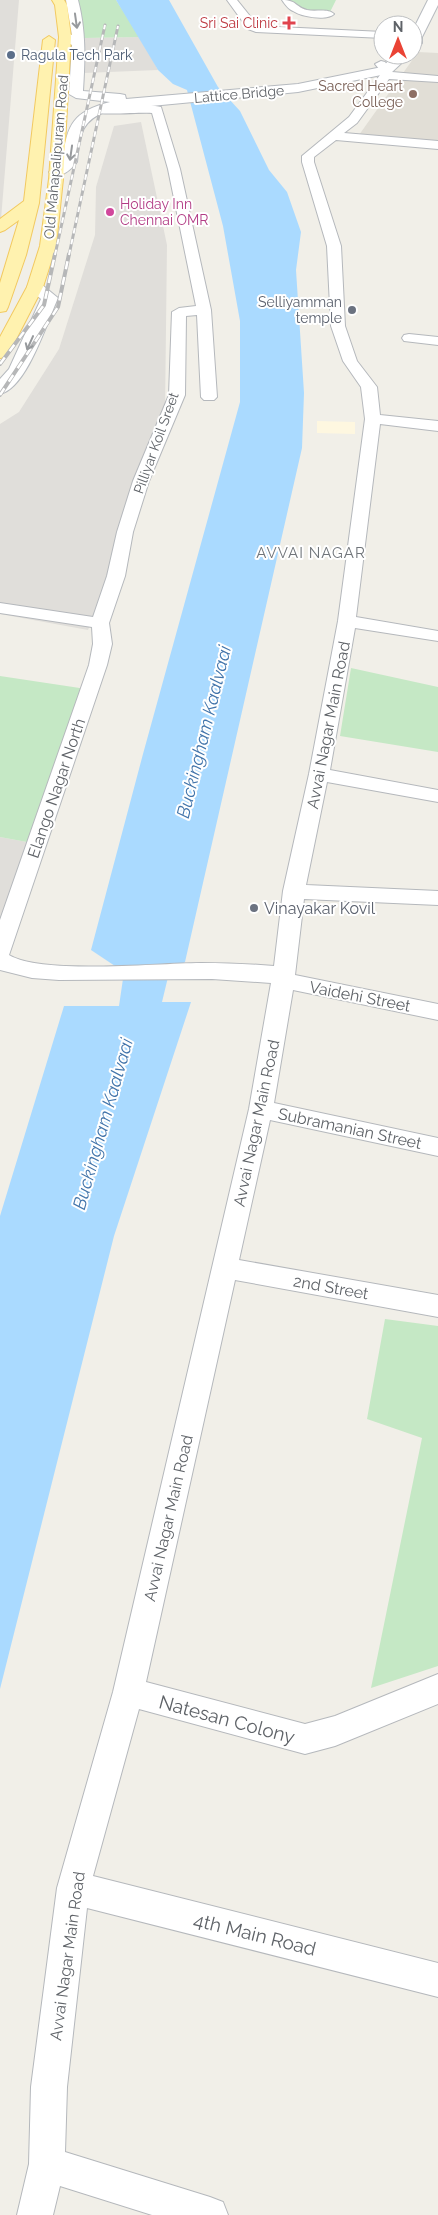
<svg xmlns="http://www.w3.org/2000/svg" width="438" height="2215" font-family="Raleway,sans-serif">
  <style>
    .commercial { fill: #fef7e0 }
    .industrial { fill: #e0deda }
    .education { fill: #e1ded6 }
    .green { fill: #c5e8c5 }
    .water { fill: #aadaff }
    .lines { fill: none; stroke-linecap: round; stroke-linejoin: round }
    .street-casing { stroke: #b5b8bc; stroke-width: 2 }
    .secondary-casing { stroke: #b6babf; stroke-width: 2 }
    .primary-casing { stroke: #f2c960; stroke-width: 2 }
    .street { fill: #fff; fill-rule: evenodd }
    .secondary { fill: #fff; fill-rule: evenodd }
    .primary { fill: #fff2af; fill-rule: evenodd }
    .rail-far1-casing { stroke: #b6b7b8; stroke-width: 3 }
    .rail-casing { stroke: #b6b7b8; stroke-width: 4 }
    .rail-far1 { stroke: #fff; stroke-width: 2; stroke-dasharray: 5.5; stroke-linecap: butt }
    .rail { stroke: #fff; stroke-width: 2.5; stroke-dasharray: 8; stroke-linecap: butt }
    .oneway { stroke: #979a9d }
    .health-dot { fill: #e0444e; stroke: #fff; stroke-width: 2 }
    .service-dot { fill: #5c6f8a; stroke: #fff; stroke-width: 2 }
    .education-dot { fill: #8d6e63; stroke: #fff; stroke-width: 2 }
    .hotel-dot { fill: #d1479c; stroke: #fff; stroke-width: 2 }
    .worship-dot { fill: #6b7280; stroke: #fff; stroke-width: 2 }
    .labels { text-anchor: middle; stroke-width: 4; stroke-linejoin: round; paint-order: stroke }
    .far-health-label { font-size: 14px; fill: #be3a42; stroke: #fff; text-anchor: end }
    .far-service-label { font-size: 14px; fill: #4e5e75; stroke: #fff; text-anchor: start }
    .far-education-label { font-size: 14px; fill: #785e54; stroke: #fff; text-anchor: end }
    .far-street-label { font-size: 14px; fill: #5f6368; stroke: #fff }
    .far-hotel-label { font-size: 14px; fill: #b23c85; stroke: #fff; text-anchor: start }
    .far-worship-label { font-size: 14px; fill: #5b616d; stroke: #fff; text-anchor: end }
    .far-neighbourhood-label { font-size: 15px; letter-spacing: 1px; fill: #70757a; stroke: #fff }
    .street-label { font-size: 16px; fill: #5f6368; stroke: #fff }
    .worship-label { font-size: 16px; fill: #5b616d; stroke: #fff; text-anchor: start }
    .water-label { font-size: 18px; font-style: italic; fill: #4174aa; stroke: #fff }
    .near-street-label { font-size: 19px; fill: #5f6368; stroke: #fff }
  </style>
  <rect width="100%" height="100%" fill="#f1efe8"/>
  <path class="commercial" d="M 317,421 L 355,422 L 355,434 L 317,433 Z"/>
  <path class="industrial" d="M 0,0 L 19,0 L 1,219 L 0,219 Z
    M 140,37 L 158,70 L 84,73 L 84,38 Z
    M 141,122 L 167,245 L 165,411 L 110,575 L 88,630 L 0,614 L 0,424 L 19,412 L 59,349 L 95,235 L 96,187 L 114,126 Z
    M 0,837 L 43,845 L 0,960 Z"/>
  <path class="education" d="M 418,52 L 438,53 L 438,144 L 359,135 Z"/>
  <path class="green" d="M 78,0 L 116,0 L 140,37 L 84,38 Z
    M 290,0 L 336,0 L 329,14 L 295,9 Z
    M 351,668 L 438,687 L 438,752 L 340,736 Z
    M 0,676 L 93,690 L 43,845 L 0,837 Z
    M 385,1319 L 438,1326 L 438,1666 L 371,1688 L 422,1438 L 367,1419 Z"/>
  <path class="water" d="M 116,0 L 169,0 L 218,87 L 240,111 L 269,170 L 287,192 L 301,232 L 296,270 L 304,393 L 302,448 L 185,962 L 169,973 L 162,1002 L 191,1002 L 114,1236 L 0,1689 L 0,1216 L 64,1006 L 119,1006 L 124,972 L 91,950 L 143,754 L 240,402 L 240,321 L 223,226 L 187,90 L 173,84 L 158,70 Z"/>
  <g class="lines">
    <defs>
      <path id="street" d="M 227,0 L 237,0 L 258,26 L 383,32 L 383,38 L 256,32 L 248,29 Z
        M 282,0 C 297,0 295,7 307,10 C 316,12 328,8 334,14 C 327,21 302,17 293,11 C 288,9 285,4 282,0 Z
        M 381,61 L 385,62 L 392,72 L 438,76 L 438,82 L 389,79 L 357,123 L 344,133 L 438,141 L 438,149 L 336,140 L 314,157 L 314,162 L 341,246 L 345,326 L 357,361 L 377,387 L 380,415 L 438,421 L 438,431 L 380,424 L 356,617 L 438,631 L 438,641 L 355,628 L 330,770 L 438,790 L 438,802 L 327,782 L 306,885 L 438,891 L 438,905 L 304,899 L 295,975 L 438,1004 L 438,1020 L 293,990 L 274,1103 L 438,1138 L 438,1156 L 270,1120 L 239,1260 L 438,1295 L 438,1317 L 235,1280 L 146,1682 L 305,1724 L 335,1716 L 438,1674 L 438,1704 L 335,1746 L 305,1754 L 139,1709 L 93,1876 L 438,1963 L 438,1997 L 87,1908 L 67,2087 L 65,2152 L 210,2197 L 223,2202 L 228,2215 L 152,2215 L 60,2186 L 53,2215 L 17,2215 L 29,2164 L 31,2087 L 57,1888 L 113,1692 L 249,1109 L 271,983 L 212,979 L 59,980 L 32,978 L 0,970 L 0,920 L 89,665 L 93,644 L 92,627 L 0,613 L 0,603 L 93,617 L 107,576 L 117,532 L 133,481 L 169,395 L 172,312 L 179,308 L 196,306 L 168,169 L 152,113 C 140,112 95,116 90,111 C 99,102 148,104 161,107 L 180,169 L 211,310 L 217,397 L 214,400 L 204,400 L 201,397 L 197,315 L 186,316 L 185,395 L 149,481 L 133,532 L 125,576 L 109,623 L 112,644 L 107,665 L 9,955 C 43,975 158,963 201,963 C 225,963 250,964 274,966 L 283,891 L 309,774 L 338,621 L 365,419 L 361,387 L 343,361 L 331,326 L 327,246 L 302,162 L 302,156 L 349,117 L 380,75 L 380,70 L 375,64 Z
        M 409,334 L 438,337 L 438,345 L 404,341 L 402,338 L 404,335 Z"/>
      <path id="secondary" d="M 66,0 L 78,0 C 86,31 85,59 83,91 L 120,94 L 125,95 L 126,99 L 298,84 L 382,67 L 395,55 L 410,55 L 391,73 L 298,92 L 109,110 C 80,121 80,134 77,162 C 71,170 61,178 51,175 L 49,172 L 63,160 C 66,125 74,111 110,102 L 76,98 L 69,94 L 72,45 L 59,37 L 65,33 L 72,35 Z
        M 428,0 L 438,0 L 438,5 L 422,37 L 422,43 L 418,49 L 413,50 L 413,30 Z
        M 35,282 L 41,284 L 58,298 C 47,322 27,388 0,394 L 0,379 L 9,369 L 41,299 L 27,287 L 29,284 Z"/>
      <path id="primary" d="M 52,0 L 64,0 L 67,5 L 71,37 L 63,179 L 56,246 L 43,287 L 9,353 L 6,357 L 0,358 L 0,337 L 27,287 L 40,246 L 49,179 L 59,37 L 55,5 Z
        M 49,36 L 55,40 L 39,203 L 26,255 L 8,307 L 6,311 L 0,312 L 0,283 L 19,220 L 5,230 L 0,232 L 0,219 L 24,201 L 43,40 Z"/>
    </defs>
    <use href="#street" class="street-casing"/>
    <use href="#secondary" class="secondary-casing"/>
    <use href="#primary" class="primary-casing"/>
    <use href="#street" class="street"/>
    <use href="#secondary" class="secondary"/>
    <use href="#primary" class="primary"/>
    <defs>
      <path id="rail-far1" d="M 55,255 L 105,25
        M 69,255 L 118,26"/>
      <path id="rail" d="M 0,364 L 44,305 L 55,254
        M 0,395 L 58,307 L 69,254"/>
    </defs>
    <use href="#rail-far1" class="rail-far1-casing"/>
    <use href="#rail" class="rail-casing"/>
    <use href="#rail-far1" class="rail-far1"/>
    <use href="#rail" class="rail"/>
  </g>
  <defs><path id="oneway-shaft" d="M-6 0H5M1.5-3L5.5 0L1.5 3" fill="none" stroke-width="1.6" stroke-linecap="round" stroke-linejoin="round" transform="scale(1.25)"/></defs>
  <g class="oneway">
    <use href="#oneway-shaft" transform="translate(76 21) rotate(82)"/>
    <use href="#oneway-shaft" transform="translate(71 153) rotate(98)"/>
    <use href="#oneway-shaft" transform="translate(30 343) rotate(114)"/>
  </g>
  <path class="health-dot" d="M286.5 15.5h5v5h5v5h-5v5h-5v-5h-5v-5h5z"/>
  <circle class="service-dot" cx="11" cy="55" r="5"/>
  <circle class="education-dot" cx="413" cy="94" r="5"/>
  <circle class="hotel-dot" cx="110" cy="212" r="5"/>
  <g class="worship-dot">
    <circle cx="352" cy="310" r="5"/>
    <circle cx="254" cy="908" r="5"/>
  </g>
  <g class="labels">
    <g class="far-health-label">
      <text x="278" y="28">Sri Sai Clinic</text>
    </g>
    <g class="far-service-label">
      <text x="21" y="60">Ragula Tech Park</text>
    </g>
    <g class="far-education-label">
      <text x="403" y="91">Sacred Heart<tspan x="403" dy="16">College</tspan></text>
    </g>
    <g class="far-street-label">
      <text transform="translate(239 94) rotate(-5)" y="5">Lattice Bridge</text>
      <text transform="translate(56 157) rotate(-85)" y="5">Old Mahapalipuram Road</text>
      <text transform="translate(156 443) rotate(-70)" y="5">Pilliyar Koil Sreet</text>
    </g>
    <g class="far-hotel-label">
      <text x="120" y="209">Holiday Inn<tspan x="120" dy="16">Chennai OMR</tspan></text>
    </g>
    <g class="far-worship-label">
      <text x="342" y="307">Selliyamman<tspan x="342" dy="16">temple</tspan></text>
    </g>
    <g class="far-neighbourhood-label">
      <text x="311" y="558">AVVAI NAGAR</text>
    </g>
    <g class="street-label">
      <text transform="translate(328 725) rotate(-79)" y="6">Avvai Nagar Main Road</text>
      <text transform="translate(56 788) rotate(-71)" y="6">Elango Nagar North</text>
      <text transform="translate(360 996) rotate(11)" y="6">Vaidehi Street</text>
      <text transform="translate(256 1123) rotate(-78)" y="6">Avvai Nagar Main Road</text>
      <text transform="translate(350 1128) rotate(12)" y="6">Subramanian Street</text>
      <text transform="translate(331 1287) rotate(10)" y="6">2nd Street</text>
      <text transform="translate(168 1518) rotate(-77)" y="6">Avvai Nagar Main Road</text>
      <text transform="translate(67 1956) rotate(-82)" y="6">Avvai Nagar Main Road</text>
    </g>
    <g class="worship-label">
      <text x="264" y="914">Vinayakar Kovil</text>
    </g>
    <g class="water-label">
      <text transform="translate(204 732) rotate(-76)" y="6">Buckingham Kaalvaai</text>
      <text transform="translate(103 1124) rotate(-74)" y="6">Buckingham Kaalvaai</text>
    </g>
    <g class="near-street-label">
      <text transform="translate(227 1719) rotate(15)" y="7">Natesan Colony</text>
      <text transform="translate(255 1934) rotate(14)" y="7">4th Main Road</text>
    </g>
  </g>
  <g transform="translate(398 40)"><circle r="24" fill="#ffffff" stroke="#bfc1c3"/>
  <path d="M0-4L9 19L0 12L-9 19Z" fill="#ea4335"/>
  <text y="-8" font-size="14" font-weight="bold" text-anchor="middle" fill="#5f6368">N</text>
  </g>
</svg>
